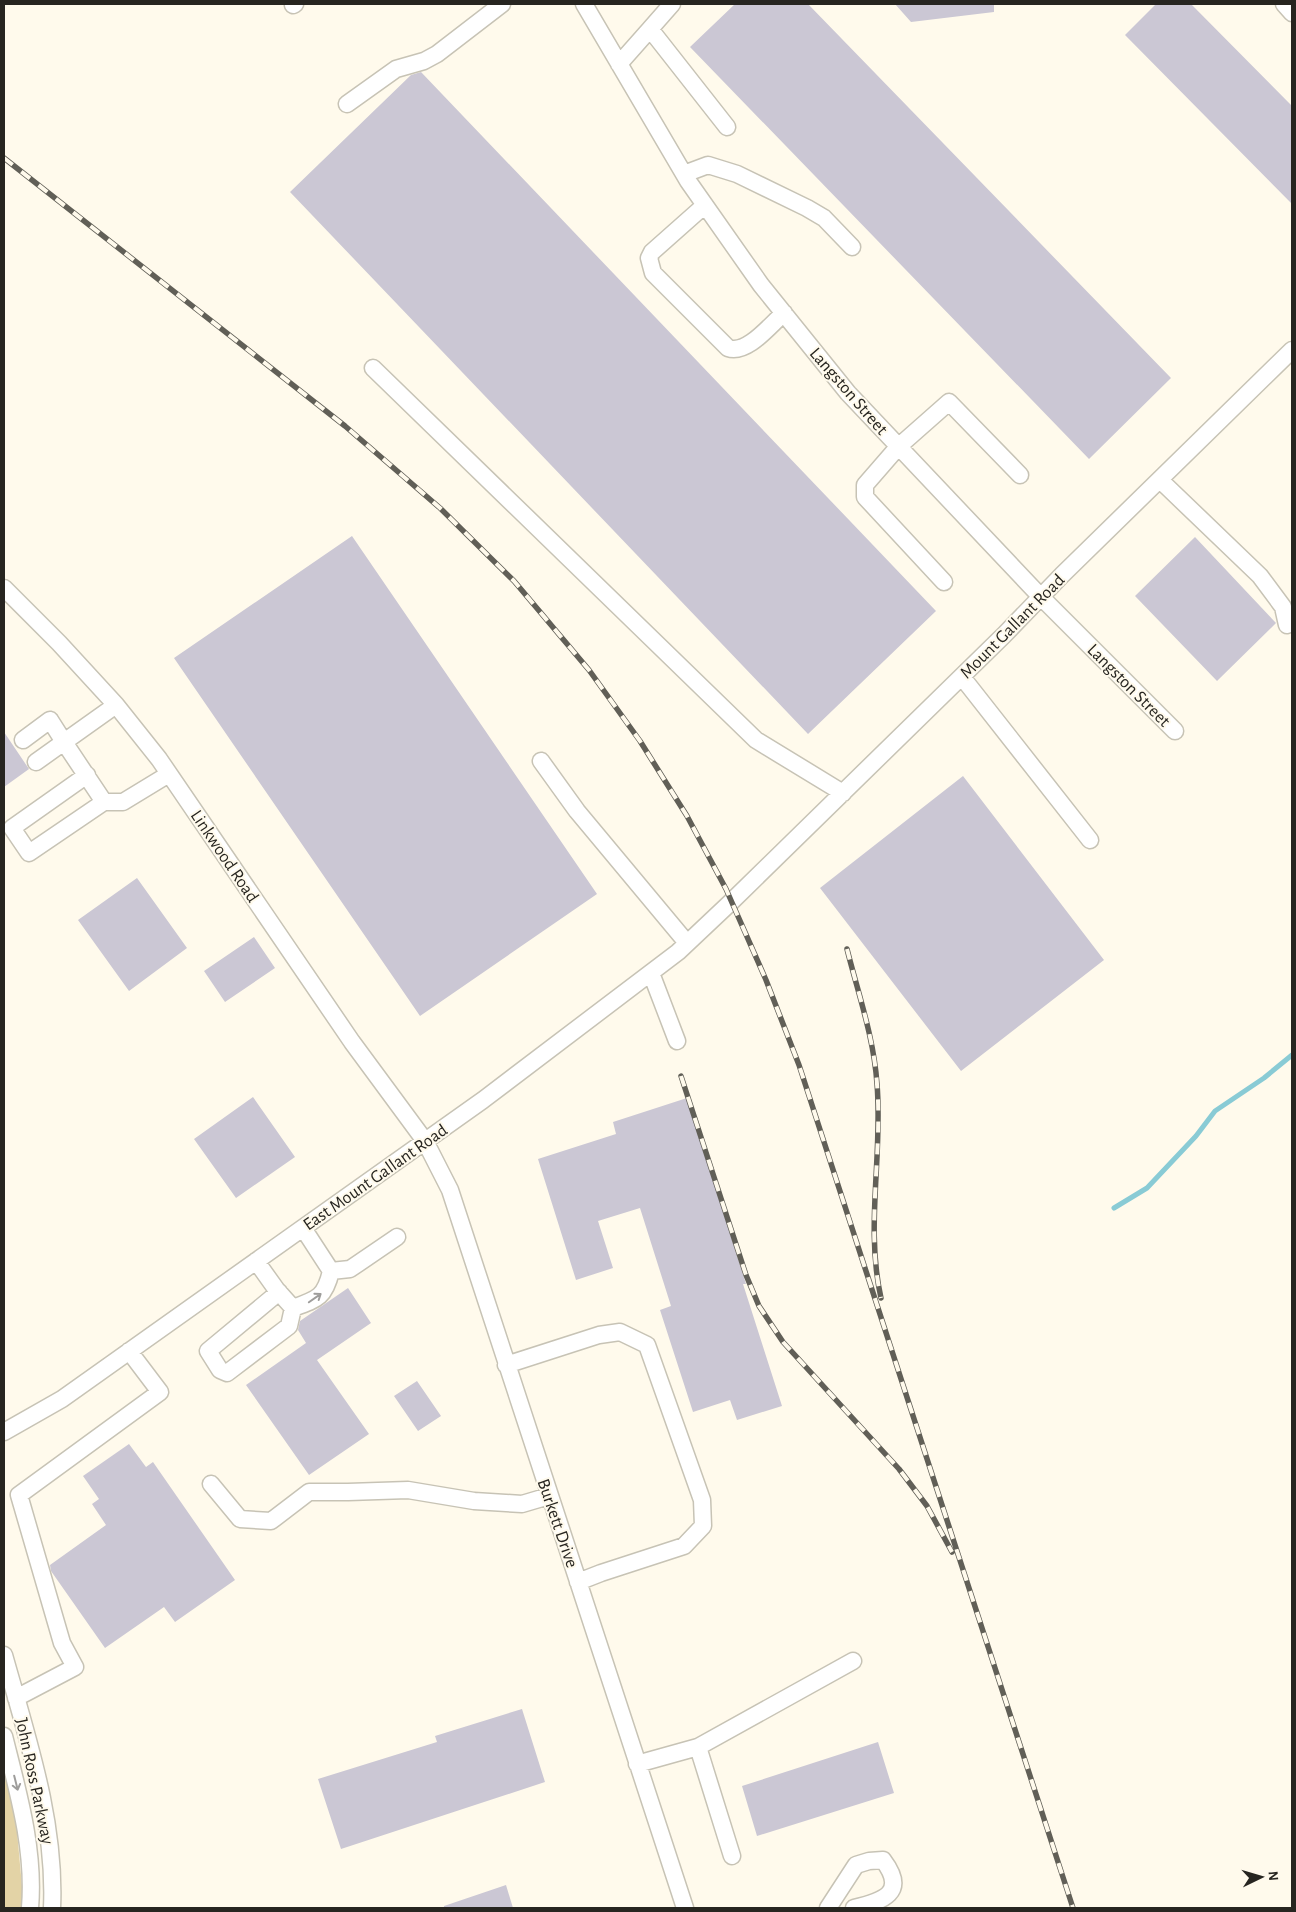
<svg xmlns="http://www.w3.org/2000/svg" width="1296" height="1912" font-family="'Alegreya Sans',sans-serif">
  <style>
    .green { fill: #e3d3a6 }
    .lines { fill: none; stroke-linecap: round; stroke-linejoin: round }
    .stream { stroke: #89cbd5; stroke-width: 5 }
    .building { fill: #cbc7d4 }
    .minor-casing { stroke: #c7c3b5; stroke-width: 19 }
    .minor { stroke: #fff; stroke-width: 16 }
    .rail-casing { stroke: #615f57; stroke-width: 5.5 }
    .rail { stroke: #fffaec; stroke-width: 4; stroke-dasharray: 11; stroke-linecap: butt }
    .oneway { stroke: #9e9d9b }
    .labels { text-anchor: middle; stroke-width: 4; stroke-linejoin: round; paint-order: stroke }
    .street-label { font-size: 18px; fill: #272520; stroke: #fffaec }
  </style>
  <rect width="100%" height="100%" fill="#fffaec"/>
  <path class="green" d="M 4,1765 L 15,1810 L 24,1908 L 4,1908 Z"/>
  <g class="lines">
    <path class="stream" d="M 1114,1208 L 1147,1188 L 1196,1136 L 1215,1111 L 1264,1078 L 1292,1055"/>
  </g>
  <path class="building" d="M 735,4 L 808,4 L 1171,378 L 1089,459 L 690,47 Z
    M 895,4 L 994,4 L 994,12 L 911,22 Z
    M 1156,4 L 1191,4 L 1292,106 L 1292,204 L 1125,35 Z
    M 421,72 L 936,611 L 808,734 L 290,192 L 411,75 Z
    M 352,536 L 597,894 L 420,1016 L 174,658 Z
    M 1195,537 L 1276,623 L 1217,681 L 1135,596 Z
    M 4,732 L 29,769 L 4,787 Z
    M 963,776 L 1104,960 L 961,1071 L 820,888 Z
    M 137,878 L 187,948 L 129,991 L 78,920 Z
    M 254,937 L 275,968 L 225,1002 L 204,971 Z
    M 253,1097 L 295,1157 L 236,1198 L 194,1139 Z
    M 687,1098 L 746,1284 L 743,1284 L 782,1406 L 737,1420 L 730,1400 L 693,1412 L 660,1310 L 671,1306 L 640,1208 L 598,1221 L 613,1268 L 576,1280 L 538,1159 L 616,1134 L 613,1122 Z
    M 348,1288 L 371,1323 L 317,1360 L 369,1434 L 309,1475 L 246,1385 L 306,1343 L 298,1330 L 300,1321 Z
    M 417,1381 L 441,1416 L 418,1431 L 394,1396 Z
    M 129,1444 L 146,1467 L 153,1462 L 235,1580 L 175,1622 L 164,1607 L 105,1648 L 51,1571 L 50,1565 L 106,1525 L 92,1504 L 99,1499 L 83,1476 Z
    M 522,1709 L 545,1782 L 341,1849 L 318,1779 L 437,1742 L 435,1736 Z
    M 878,1742 L 894,1793 L 757,1836 L 742,1786 Z
    M 506,1885 L 513,1908 L 444,1908 L 444,1906 Z"/>
  <g class="lines">
    <defs>
      <path id="minor" d="M 584,4 L 688,181 L 761,285 L 848,393 L 1041,597 L 1175,731
        M 672,4 L 650,29 L 727,127
        M 1284,4 L 1292,13
        M 293,5 L 295,4
        M 619,64 L 650,29
        M 347,104 L 396,69 L 424,61 L 437,54 L 502,4
        M 684,174 L 708,165 L 737,174 L 807,208 L 824,218 L 852,247
        M 705,205 L 652,252 L 649,258 L 653,273 L 728,348 C 747,355 770,325 784,313
        M 373,368 L 756,740 L 843,793
        M 1160,480 L 1260,576 L 1283,607 L 1287,625
        M 944,582 L 865,497 L 865,485 L 898,447 L 949,402 L 1020,475
        M 4,588 L 59,643 L 116,705 L 159,759 L 352,1042 L 425,1141 L 450,1190 L 685,1908
        M 962,677 L 1090,840
        M 116,705 L 64,742 L 104,802 L 123,802 L 169,774
        M 23,740 L 50,720 L 64,742 L 36,762
        M 541,761 L 577,811 L 687,943
        M 87,775 L 12,828 L 29,853 L 104,802
        M 651,973 L 677,1041
        M 256,1261 L 276,1289 L 293,1308 C 318,1299 325,1297 331,1271 L 303,1228
        M 331,1271 L 350,1269 L 397,1237
        M 279,1292 L 208,1351 L 220,1370 L 227,1373 L 289,1326 L 293,1308
        M 506,1365 L 599,1335 L 620,1332 L 647,1345 L 702,1500 L 703,1526 L 684,1546 L 601,1573 L 578,1582
        M 4,1432 L 62,1399 L 483,1100 L 678,952 L 731,902 L 1004,635 L 1062,575 L 1292,350
        M 211,1484 L 240,1519 L 271,1521 L 309,1492 L 348,1492 L 408,1490 L 474,1501 L 522,1504 L 549,1496
        M 4,1655 C 27,1737 56,1822 52,1908
        M 16,1698 L 75,1667 L 62,1643 L 19,1495 L 160,1392 L 129,1351
        M 4,1736 C 18,1792 35,1850 30,1908
        M 698,1747 L 853,1661
        M 637,1764 L 698,1747 L 732,1856
        M 828,1908 L 856,1865 L 869,1861 L 883,1860 C 908,1893 883,1901 854,1908"/>
    </defs>
    <use href="#minor" class="minor-casing"/>
    <use href="#minor" class="minor"/>
    <defs>
      <path id="rail" d="M 4,158 L 345,426 L 440,508 L 514,581 L 589,670 L 640,741 L 687,816 L 726,889 L 766,980 L 799,1065 L 1073,1908
        M 847,949 C 858,993 874,1038 877,1084 C 883,1155 865,1227 881,1298
        M 681,1076 L 746,1275 L 759,1306 L 783,1342 L 899,1469 L 927,1506 L 952,1552"/>
    </defs>
    <use href="#rail" class="rail-casing"/>
    <use href="#rail" class="rail"/>
  </g>
  <defs><path id="oneway-shaft" d="M-6 0H5M1.5-3L5.5 0L1.5 3" fill="none" stroke-width="1.6" stroke-linecap="round" stroke-linejoin="round" transform="scale(1.25)"/></defs>
  <g class="oneway">
    <use href="#oneway-shaft" transform="translate(315 1298) rotate(-35)"/>
    <use href="#oneway-shaft" transform="translate(16 1783) rotate(76)"/>
  </g>
  <g class="labels">
    <g class="street-label">
      <text transform="translate(849 391) rotate(49)" y="6">Langston Street</text>
      <text transform="translate(1012 626) rotate(-45)" y="6">Mount Gallant Road</text>
      <text transform="translate(1129 685) rotate(45)" y="6">Langston Street</text>
      <text transform="translate(225 856) rotate(56)" y="6">Linkwood Road</text>
      <text transform="translate(375 1177) rotate(-35)" y="6">East Mount Gallant Road</text>
      <text transform="translate(558 1523) rotate(71)" y="6">Burkett Drive</text>
      <text transform="translate(35 1781) rotate(78)" y="6">John Ross Parkway</text>
    </g>
  </g>
  <rect width="1296" height="1912" fill="none" stroke="#272520" stroke-width="10"/>
  <g transform="translate(1261 1877) rotate(85)" stroke="#fffaec" stroke-width="4" paint-order="stroke">
  <path d="M0-4L9 19L0 12L-9 19Z" fill="#272520"/>
  <text y="-8" font-size="14" font-weight="bold" text-anchor="middle" fill="#272520">N</text>
  </g>
</svg>
